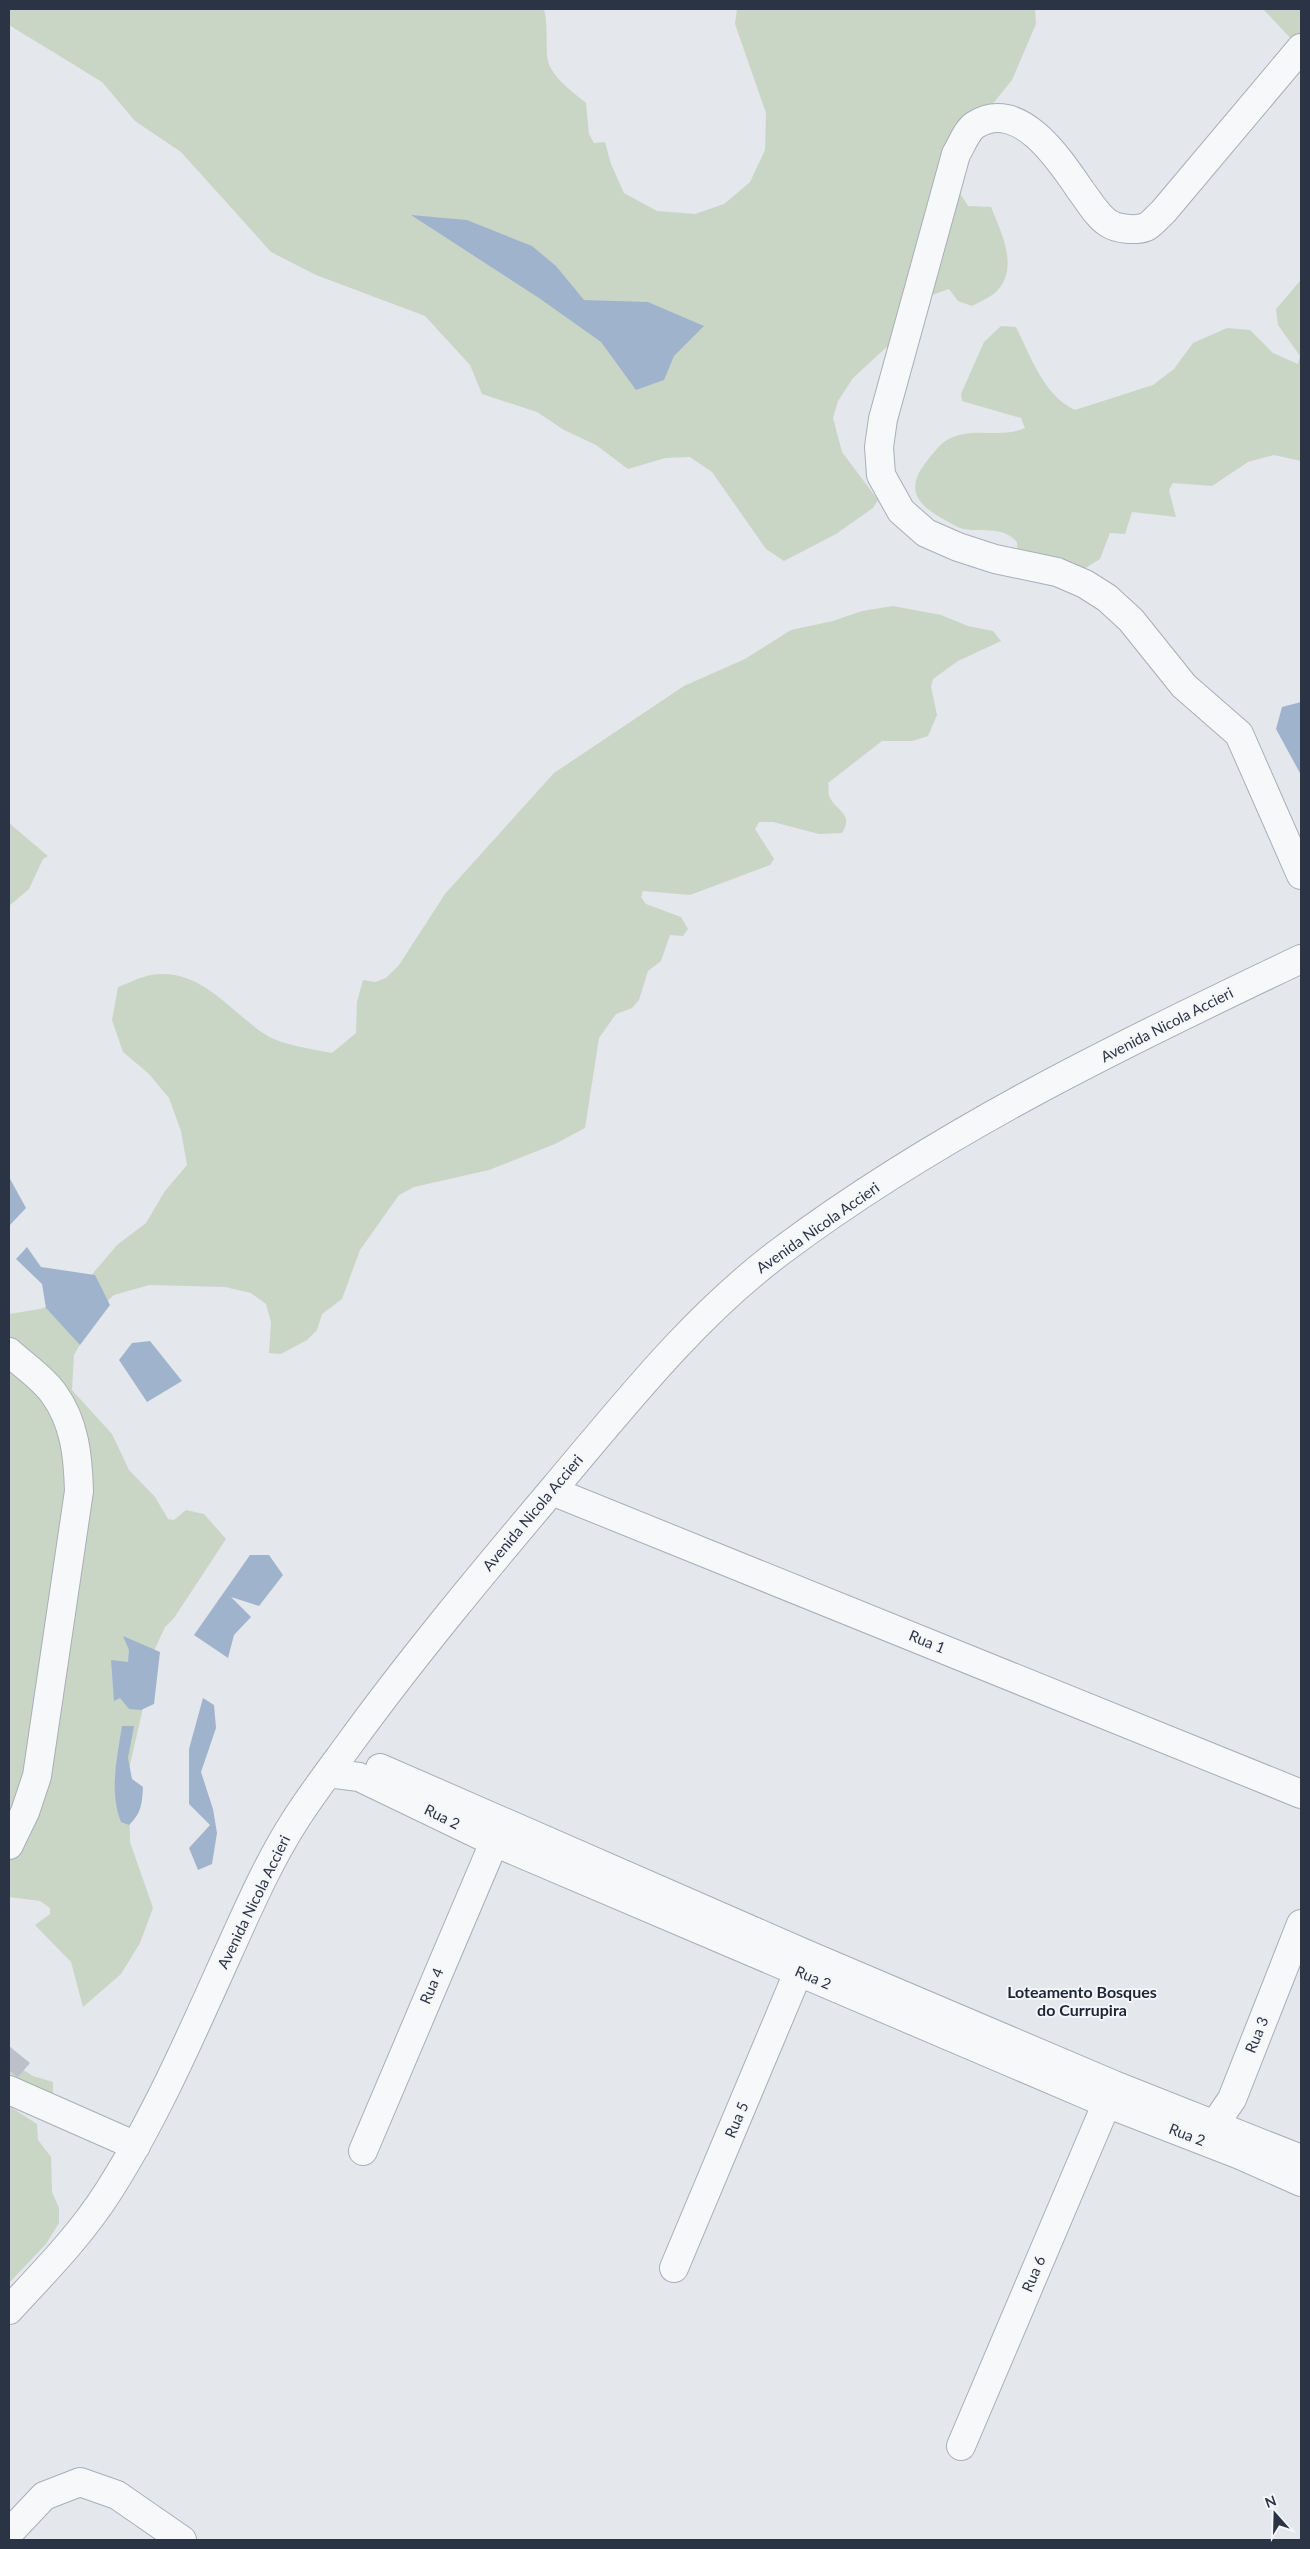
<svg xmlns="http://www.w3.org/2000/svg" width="1310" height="2549" font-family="Lato,sans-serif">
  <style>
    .green { fill: #c9d6c5 }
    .water { fill: #9fb4cc }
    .building { fill: #bbc0ca }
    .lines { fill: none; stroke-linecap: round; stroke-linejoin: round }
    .minor-casing { stroke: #a9aeb7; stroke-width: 30 }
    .minor { stroke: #f7f8fa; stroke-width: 28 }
    .labels { text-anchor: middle; stroke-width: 4; stroke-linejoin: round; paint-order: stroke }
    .street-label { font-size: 15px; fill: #2b3445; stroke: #f4f6f9 }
    .neighbourhood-label { font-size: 16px; font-weight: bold; fill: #1d2536; stroke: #f4f6f9 }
  </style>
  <rect width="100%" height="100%" fill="#e4e7ec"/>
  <path class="green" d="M 9,9 L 544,9 C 548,25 546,39 547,56 C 549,76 572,91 586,103 L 589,134 L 594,143 L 605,142 L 611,164 L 624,193 L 657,211 L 695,214 L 724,204 L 750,182 L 765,150 L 766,113 L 735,24 L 737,9 L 1035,9 L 1036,24 L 1012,80 L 979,121 L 955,185 L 968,206 L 991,207 C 1001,232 1020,268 996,292 C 989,298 979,302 972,306 L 958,301 L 949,289 L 932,295 L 905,330 L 853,378 L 838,401 L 833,418 L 842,452 L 878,500 L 873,508 L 836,534 L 784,561 L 766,549 L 712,472 L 690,457 L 665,458 L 628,469 L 596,445 L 564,430 L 537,412 L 482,394 L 470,365 L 425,316 L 316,275 L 271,252 L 181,152 L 135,121 L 102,82 L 9,25 Z
    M 1263,9 L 1301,9 L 1301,47 L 1296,44 Z
    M 1301,280 L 1301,461 L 1274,455 L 1248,462 L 1212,486 L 1173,483 L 1169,490 L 1176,517 L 1132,512 L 1125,534 L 1110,533 L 1100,559 L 1084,569 L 1018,563 L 1017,542 C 1001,524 979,534 960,528 C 954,526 948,521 943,519 C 926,509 908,497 918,475 C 921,468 937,447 944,442 C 970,424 999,440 1025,428 L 1021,418 L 962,401 L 961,394 L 984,342 L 1001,326 L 1016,327 C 1030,355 1044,396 1075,410 L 1153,385 L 1174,369 L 1193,343 L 1227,328 L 1250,330 L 1273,353 L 1298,364 L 1300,356 L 1278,325 L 1276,309 Z
    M 893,606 L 941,615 L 968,626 L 993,631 L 1001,641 L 958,661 L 933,679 L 931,687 L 937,715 L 928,736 L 912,741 L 882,741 L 828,783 C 829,786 828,792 829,795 C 834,811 855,812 842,833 L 819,834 L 773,822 L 759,822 L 755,829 L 774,859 L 770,865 L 690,895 L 643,891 L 641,897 L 646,904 L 681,917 L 688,929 L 683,936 L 670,935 L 661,961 L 648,971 L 639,1000 L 632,1008 L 616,1014 L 599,1038 L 585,1128 L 555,1144 L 489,1170 L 414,1187 L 399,1195 L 360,1250 L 342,1299 L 322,1314 L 317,1330 L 307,1340 L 281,1354 L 269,1353 L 271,1322 L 266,1304 L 251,1293 L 225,1287 L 149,1285 L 114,1295 L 102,1306 L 74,1355 L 72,1390 L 112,1434 L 129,1470 L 155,1497 L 168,1519 L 174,1520 L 186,1510 L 204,1514 L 226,1539 L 174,1618 L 165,1627 L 148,1664 L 146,1695 L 129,1769 L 130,1842 L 153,1908 L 140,1943 L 121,1974 L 83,2007 L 71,1962 L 35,1925 L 50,1914 L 50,1908 L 40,1901 L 9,1897 L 9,1314 L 40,1309 L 73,1297 L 117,1245 L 146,1223 L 165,1191 L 187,1165 L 181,1131 L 169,1098 L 149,1074 L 123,1052 L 112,1020 L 118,987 C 129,983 140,977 151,975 C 199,967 228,1009 263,1033 C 280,1045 312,1049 332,1053 L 356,1033 L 357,1002 L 363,980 L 375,982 L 386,978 L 399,965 L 445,894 L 554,773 L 684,686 L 745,659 L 791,630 L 833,621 L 862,611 Z
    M 9,823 L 48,856 L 43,859 L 29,889 L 9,906 Z
    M 9,2061 L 33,2076 L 53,2082 L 53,2104 L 9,2087 Z
    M 9,2106 L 37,2124 L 38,2140 L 51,2157 L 52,2192 L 59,2208 L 59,2223 L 46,2244 L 9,2283 Z"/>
  <path class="water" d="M 411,215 L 467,220 L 532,246 L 556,266 L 584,300 L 648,302 L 704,326 L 674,356 L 664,380 L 636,390 L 601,342 L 539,298 Z
    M 1301,702 L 1301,775 L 1276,729 L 1282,707 Z
    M 9,1177 L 26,1208 L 9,1226 Z
    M 27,1247 L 41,1267 L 95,1275 L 110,1305 L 80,1345 L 46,1308 L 42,1284 L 16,1259 Z
    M 150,1341 L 182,1381 L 147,1402 L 119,1360 L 132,1343 Z
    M 250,1555 L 269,1555 L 283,1575 L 259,1606 L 231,1597 L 251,1617 L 234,1635 L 228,1658 L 194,1635 Z
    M 123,1636 L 160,1652 L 154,1704 L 141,1710 L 129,1709 L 120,1698 L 114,1701 L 111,1660 L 128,1662 L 129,1650 Z
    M 203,1698 L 214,1705 L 216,1728 L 201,1772 L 213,1809 L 217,1833 L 212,1864 L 198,1870 L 189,1848 L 210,1825 L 189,1804 L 189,1749 Z
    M 122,1726 L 134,1726 L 128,1758 L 132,1779 L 143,1787 C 142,1802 142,1813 129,1825 L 121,1822 C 109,1791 117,1758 122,1726 Z"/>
  <path class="building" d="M 9,2046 L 30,2063 L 18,2077 L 9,2070 Z"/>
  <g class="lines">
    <defs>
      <path id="minor" d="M 1301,48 L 1163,212 C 1158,216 1152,224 1146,227 C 1136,231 1117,229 1108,223 C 1097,216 1089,201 1081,191 C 1060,160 1019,97 975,125 C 967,130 961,146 956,154 L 883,419 L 879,447 L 881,475 L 901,511 L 926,533 L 958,547 L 995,559 L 1057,572 L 1085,584 L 1107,598 L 1131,620 L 1184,686 L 1239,734 L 1301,875
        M 9,1352 C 23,1365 43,1378 54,1394 C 75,1423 78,1457 79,1491 L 37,1776 L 25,1812 L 9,1845
        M 552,1491 L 1301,1794
        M 380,1768 L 806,1954 L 1114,2085 L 1301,2159
        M 328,1773 L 359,1777 L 494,1842 L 1106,2103 L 1240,2155 L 1301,2182
        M 9,2090 L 136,2146
        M 1208,2140 L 1215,2124 L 1232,2099 L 1301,1924
        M 363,2151 L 501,1826
        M 674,2268 L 805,1956
        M 9,2310 C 44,2272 80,2236 108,2192 C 156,2117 192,2033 229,1951 C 249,1907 268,1863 294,1822 C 311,1795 331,1769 350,1743 C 414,1655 484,1571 555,1487 C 625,1404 693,1317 781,1251 C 940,1132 1122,1044 1301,959
        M 961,2446 L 1114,2086
        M 9,2533 L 44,2496 L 80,2482 L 117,2495 L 182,2540"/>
    </defs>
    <use href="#minor" class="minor-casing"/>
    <use href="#minor" class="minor"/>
  </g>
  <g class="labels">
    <g class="street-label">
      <text transform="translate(1167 1025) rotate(-27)" y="5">Avenida Nicola Accieri</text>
      <text transform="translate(818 1228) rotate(-35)" y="5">Avenida Nicola Accieri</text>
      <text transform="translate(533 1513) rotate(-50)" y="5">Avenida Nicola Accieri</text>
      <text transform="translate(927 1642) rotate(22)" y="5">Rua 1</text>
      <text transform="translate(442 1817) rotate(26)" y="5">Rua 2</text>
      <text transform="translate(254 1902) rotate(-64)" y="5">Avenida Nicola Accieri</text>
      <text transform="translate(813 1978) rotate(23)" y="5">Rua 2</text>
      <text transform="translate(432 1986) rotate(-67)" y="5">Rua 4</text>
      <text transform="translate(1257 2035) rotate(-68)" y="5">Rua 3</text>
      <text transform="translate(737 2120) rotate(-67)" y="5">Rua 5</text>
      <text transform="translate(1187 2135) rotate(21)" y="5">Rua 2</text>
      <text transform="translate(1034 2274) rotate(-67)" y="5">Rua 6</text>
    </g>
    <g class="neighbourhood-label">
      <text x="1082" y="1998">Loteamento Bosques<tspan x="1082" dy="18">do Currupira</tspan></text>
    </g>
  </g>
  <rect width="1310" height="2549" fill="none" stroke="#2b3445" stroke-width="20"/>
  <g transform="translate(1275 2514) rotate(340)" stroke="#f4f6f9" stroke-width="4" paint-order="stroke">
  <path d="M0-4L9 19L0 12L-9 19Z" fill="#2b3445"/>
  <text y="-8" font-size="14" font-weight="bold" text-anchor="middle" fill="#2b3445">N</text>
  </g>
</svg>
